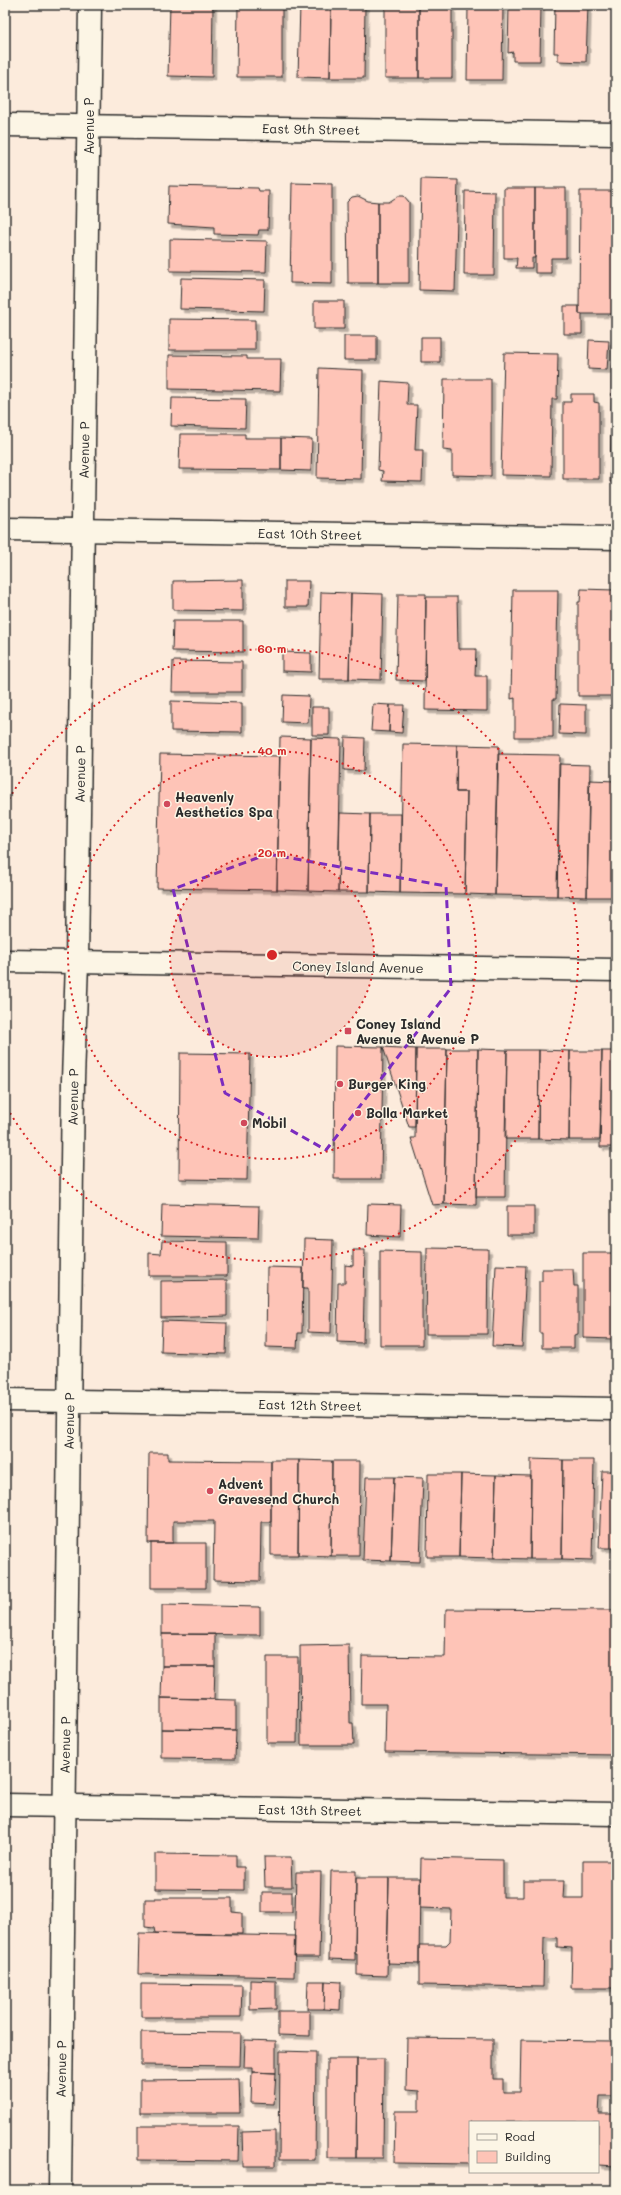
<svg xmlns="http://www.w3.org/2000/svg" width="621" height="2195" font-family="Mali,sans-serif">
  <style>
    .building { fill: #fec4b7; stroke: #2b2b2b; filter: url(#shadow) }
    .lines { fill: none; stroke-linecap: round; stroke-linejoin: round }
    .minor-casing { stroke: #2b2b2b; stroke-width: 25 }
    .major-casing { stroke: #2b2b2b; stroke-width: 25 }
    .minor { stroke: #fcf5e5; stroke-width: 22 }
    .major { stroke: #fcf5e5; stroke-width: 22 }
    .marked { fill: none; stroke: #7b2cbf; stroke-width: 3; stroke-dasharray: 8 5; stroke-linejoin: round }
    .ring { fill: none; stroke: #d62828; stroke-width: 2; stroke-dasharray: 2 4 }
    .poi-dot { fill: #d1495b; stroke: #fcf5e5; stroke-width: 1.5 }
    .labels { text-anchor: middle; stroke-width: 3; stroke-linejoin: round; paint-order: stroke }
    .street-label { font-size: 13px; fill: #2b2b2b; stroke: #fcf5e5 }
    .poi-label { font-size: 13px; font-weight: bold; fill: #2b2b2b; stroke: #fcf5e5; text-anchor: start }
    .centre { fill: #d62828; stroke: #fcf5e5; stroke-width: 2 }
    .ring-label { font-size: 12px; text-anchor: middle; font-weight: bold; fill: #d62828; stroke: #fcf5e5; stroke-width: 3; stroke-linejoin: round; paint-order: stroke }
  </style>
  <defs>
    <filter id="shadow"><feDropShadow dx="3.5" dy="3.5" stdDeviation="0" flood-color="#0004"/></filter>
  </defs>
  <rect width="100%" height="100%" fill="#fcebdc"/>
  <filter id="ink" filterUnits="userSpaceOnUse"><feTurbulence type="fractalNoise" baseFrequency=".025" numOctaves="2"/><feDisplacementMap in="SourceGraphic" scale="8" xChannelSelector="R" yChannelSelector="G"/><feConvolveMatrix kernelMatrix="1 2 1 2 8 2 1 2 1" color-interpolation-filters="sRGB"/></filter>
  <g filter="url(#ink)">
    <path class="building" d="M 170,5 L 213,5 L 212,77 L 168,76 Z
      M 238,5 L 282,5 L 282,77 L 237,77 Z
      M 300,5 L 331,5 L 330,78 L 298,77 Z
      M 331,5 L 365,5 L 364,78 L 330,78 Z
      M 385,5 L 419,5 L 419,78 L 385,78 Z
      M 419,5 L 452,5 L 452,78 L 419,78 Z
      M 468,5 L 503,5 L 502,80 L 467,80 Z
      M 509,5 L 541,5 L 540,61 L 513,61 L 513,52 L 508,53 Z
      M 555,5 L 588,5 L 586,62 L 558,61 L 558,53 L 554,53 Z
      M 421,179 L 458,180 L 455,291 L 419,290 Z
      M 292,183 L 332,184 L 332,284 L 290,283 Z
      M 169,186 L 258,188 L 259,191 L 269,191 L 268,230 L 259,230 L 258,235 L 214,234 L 214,227 L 168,224 Z
      M 504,188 L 535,188 L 535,258 L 532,258 L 532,268 L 516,268 L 517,258 L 504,258 Z
      M 535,188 L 566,188 L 566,258 L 551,258 L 551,273 L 535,273 Z
      M 465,191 L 495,192 L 494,275 L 464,275 Z
      M 580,191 L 616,191 L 616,314 L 579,314 Z
      M 358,196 L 368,201 L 378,202 L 378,283 L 348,283 L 347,202 L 352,197 Z
      M 398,196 L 404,196 L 409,202 L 409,283 L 378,283 L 378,202 L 389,202 Z
      M 170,239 L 267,241 L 266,272 L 170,271 Z
      M 181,278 L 265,280 L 264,311 L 180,309 Z
      M 314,301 L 344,301 L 344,329 L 314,329 Z
      M 564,306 L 579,306 L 579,314 L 582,314 L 582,334 L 564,334 Z
      M 169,319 L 255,320 L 255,350 L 169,350 Z
      M 344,336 L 377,336 L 377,360 L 344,360 Z
      M 421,337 L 440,337 L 440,362 L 421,362 Z
      M 589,340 L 609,341 L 607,370 L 588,369 Z
      M 504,353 L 558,354 L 557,399 L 552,399 L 551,476 L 501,475 Z
      M 169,355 L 247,356 L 247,359 L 281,359 L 280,391 L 169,389 Z
      M 612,366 L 616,366 L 616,482 L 610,482 Z
      M 319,368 L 363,370 L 361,479 L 317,478 Z
      M 444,379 L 491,379 L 491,476 L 452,475 L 452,451 L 443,450 Z
      M 381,381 L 408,383 L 407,405 L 417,405 L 415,450 L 423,450 L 422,482 L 382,481 L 383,471 L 378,470 Z
      M 571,394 L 594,394 L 594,402 L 599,403 L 599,479 L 563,479 L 563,402 L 571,402 Z
      M 172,398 L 246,399 L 245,428 L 171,426 Z
      M 180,434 L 245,434 L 245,438 L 281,438 L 281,470 L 179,469 Z
      M 281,438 L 312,439 L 311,471 L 281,470 Z
      M 243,580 L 243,611 L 173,610 L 173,581 Z
      M 285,581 L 309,581 L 308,607 L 285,607 Z
      M 581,589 L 614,590 L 616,696 L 578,696 L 578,602 L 580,602 Z
      M 513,590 L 558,590 L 556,699 L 553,699 L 553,737 L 515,737 L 515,698 L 511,699 Z
      M 321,592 L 351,593 L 349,679 L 319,679 Z
      M 351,593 L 383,594 L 381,680 L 349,679 Z
      M 398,594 L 426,594 L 425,681 L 396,680 Z
      M 426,597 L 457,597 L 458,649 L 476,649 L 475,676 L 487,676 L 487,711 L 425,710 Z
      M 173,621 L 243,621 L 243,652 L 172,651 Z
      M 282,652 L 311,653 L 311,672 L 282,671 Z
      M 173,661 L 242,662 L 242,692 L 172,692 Z
      M 283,695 L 309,696 L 308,723 L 282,722 Z
      M 171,701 L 242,703 L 242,732 L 171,731 Z
      M 373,704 L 390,705 L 389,732 L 371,731 Z
      M 560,704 L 586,705 L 586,735 L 559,734 Z
      M 390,705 L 404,705 L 402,733 L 389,732 Z
      M 312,707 L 329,707 L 329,735 L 312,735 Z
      M 280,737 L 311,738 L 308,891 L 277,890 Z
      M 345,737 L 365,738 L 364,771 L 344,770 Z
      M 311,738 L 341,739 L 338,892 L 308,891 Z
      M 403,744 L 457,745 L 456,792 L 467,792 L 465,894 L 400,893 Z
      M 457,745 L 499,746 L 495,895 L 465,894 L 467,792 L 456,792 Z
      M 160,754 L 280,756 L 277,890 L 157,888 Z
      M 498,754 L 560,755 L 557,896 L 495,895 Z
      M 559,764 L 590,765 L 587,897 L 557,896 Z
      M 589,780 L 616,781 L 616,897 L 587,897 Z
      M 340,813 L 370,814 L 369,892 L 338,892 Z
      M 370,814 L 401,814 L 400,893 L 369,892 Z
      M 335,1046 L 383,1047 L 381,1179 L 334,1179 Z
      M 383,1047 L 416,1049 L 415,1127 L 409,1127 Z
      M 416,1049 L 447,1049 L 444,1204 L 432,1205 L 411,1138 L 415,1138 Z
      M 447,1049 L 478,1049 L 476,1205 L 444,1204 Z
      M 478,1049 L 507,1050 L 505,1197 L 476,1197 Z
      M 507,1050 L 539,1050 L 538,1139 L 505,1139 Z
      M 539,1050 L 570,1051 L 569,1140 L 538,1139 Z
      M 570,1051 L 602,1051 L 600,1140 L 569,1140 Z
      M 602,1051 L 616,1051 L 616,1147 L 600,1147 Z
      M 180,1053 L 250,1054 L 247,1180 L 179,1179 Z
      M 162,1204 L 259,1206 L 258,1238 L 161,1236 Z
      M 368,1204 L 401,1205 L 400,1237 L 367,1235 Z
      M 507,1206 L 534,1206 L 534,1235 L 507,1235 Z
      M 304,1239 L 333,1240 L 331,1333 L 308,1332 L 308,1288 L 303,1288 Z
      M 162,1241 L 227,1242 L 227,1276 L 149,1276 L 149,1253 L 161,1254 Z
      M 427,1248 L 488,1249 L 487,1334 L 426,1334 Z
      M 353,1250 L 365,1250 L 363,1343 L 337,1342 L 338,1283 L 345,1283 L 345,1265 L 353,1266 Z
      M 380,1251 L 422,1252 L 422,1345 L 380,1345 Z
      M 583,1253 L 613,1253 L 613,1339 L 583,1338 Z
      M 613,1253 L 616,1253 L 616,1339 L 613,1339 Z
      M 496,1265 L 526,1266 L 522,1347 L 492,1346 Z
      M 267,1267 L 303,1268 L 302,1333 L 298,1333 L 297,1348 L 266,1347 Z
      M 542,1269 L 573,1269 L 574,1286 L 578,1286 L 578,1334 L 574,1335 L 574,1348 L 542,1348 L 542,1333 L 539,1333 L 539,1281 L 542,1281 Z
      M 227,1280 L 227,1316 L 161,1318 L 161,1281 Z
      M 162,1321 L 227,1323 L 226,1354 L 161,1352 Z
      M 149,1453 L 168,1453 L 168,1460 L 271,1461 L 271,1522 L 261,1522 L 260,1581 L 213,1580 L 214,1521 L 173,1521 L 173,1543 L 148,1543 Z
      M 531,1459 L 563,1460 L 562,1559 L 530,1559 Z
      M 271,1460 L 299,1460 L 298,1555 L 271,1555 Z
      M 299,1460 L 332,1461 L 331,1556 L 298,1555 Z
      M 563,1460 L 594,1460 L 592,1560 L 562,1559 Z
      M 332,1461 L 360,1461 L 359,1556 L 331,1556 Z
      M 602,1471 L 616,1471 L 616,1548 L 599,1548 Z
      M 428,1474 L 461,1474 L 459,1557 L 427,1557 Z
      M 461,1474 L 496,1475 L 494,1558 L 459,1557 Z
      M 496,1475 L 531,1476 L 530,1559 L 494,1558 Z
      M 366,1477 L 394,1477 L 391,1561 L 363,1560 Z
      M 394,1477 L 423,1478 L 420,1562 L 391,1561 Z
      M 151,1543 L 206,1543 L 206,1588 L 151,1588 Z
      M 162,1605 L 260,1607 L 260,1635 L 162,1634 Z
      M 446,1609 L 616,1610 L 616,1755 L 385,1752 L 386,1704 L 361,1704 L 362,1656 L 445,1657 Z
      M 162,1634 L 215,1634 L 215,1666 L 162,1666 Z
      M 349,1645 L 350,1723 L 353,1723 L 354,1745 L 301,1745 L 300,1646 Z
      M 267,1657 L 298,1657 L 297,1743 L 267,1743 Z
      M 162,1666 L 215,1666 L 214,1699 L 161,1698 Z
      M 161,1698 L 236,1700 L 236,1730 L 161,1729 Z
      M 161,1729 L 236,1730 L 235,1759 L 161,1758 Z
      M 155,1854 L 236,1855 L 236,1867 L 244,1867 L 244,1890 L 155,1889 Z
      M 264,1857 L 291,1857 L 292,1887 L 265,1887 Z
      M 421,1858 L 503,1860 L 503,1897 L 523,1897 L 523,1881 L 564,1881 L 563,1898 L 583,1898 L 583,1861 L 616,1861 L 616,1988 L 571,1988 L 572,1948 L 557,1947 L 557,1938 L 544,1937 L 543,1987 L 419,1985 L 419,1945 L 446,1945 L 450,1941 L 451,1909 L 420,1908 Z
      M 331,1871 L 356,1871 L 355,1960 L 329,1959 Z
      M 296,1872 L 321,1872 L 319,1957 L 294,1957 Z
      M 356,1878 L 389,1878 L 387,1976 L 357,1975 L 357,1954 L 355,1954 Z
      M 389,1878 L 420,1878 L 419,1964 L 387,1963 Z
      M 262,1892 L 292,1892 L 292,1912 L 262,1912 Z
      M 155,1898 L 232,1898 L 232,1912 L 242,1913 L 242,1934 L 155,1933 L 154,1928 L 145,1927 L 145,1899 L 155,1899 Z
      M 139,1933 L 295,1936 L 294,1977 L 138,1974 Z
      M 250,1980 L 276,1981 L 276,2009 L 250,2010 Z
      M 308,1981 L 325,1981 L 324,2009 L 307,2009 Z
      M 325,1981 L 341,1982 L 340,2010 L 324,2009 Z
      M 141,1984 L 242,1985 L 241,2017 L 141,2017 Z
      M 278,2011 L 310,2011 L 310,2036 L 278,2035 Z
      M 141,2032 L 241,2033 L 240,2066 L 141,2065 Z
      M 407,2038 L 493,2039 L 493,2079 L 503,2079 L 503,2092 L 520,2092 L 521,2040 L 613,2041 L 612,2096 L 600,2096 L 599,2114 L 616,2114 L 616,2166 L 598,2165 L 598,2122 L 470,2122 L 470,2164 L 394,2163 L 395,2111 L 419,2111 L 419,2091 L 406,2090 Z
      M 245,2040 L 276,2041 L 276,2073 L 252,2072 L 252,2068 L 244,2068 Z
      M 280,2051 L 316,2052 L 315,2160 L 279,2160 Z
      M 327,2059 L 357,2059 L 356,2158 L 327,2158 Z
      M 357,2059 L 384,2059 L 383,2158 L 356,2158 Z
      M 252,2072 L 276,2073 L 274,2104 L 251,2103 Z
      M 239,2079 L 240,2113 L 140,2113 L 140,2080 Z
      M 138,2126 L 239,2126 L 238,2161 L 138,2160 Z
      M 275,2131 L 275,2166 L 243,2166 L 242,2132 Z"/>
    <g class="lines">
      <defs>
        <path id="minor" d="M 5,125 L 616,134
          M 5,529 L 616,538
          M 5,1400 L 616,1409
          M 5,1805 L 616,1814"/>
        <path id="major" d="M 5,961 L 616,970
          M 60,2190 L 73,1080 L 77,962 L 90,5"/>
      </defs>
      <use href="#minor" class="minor-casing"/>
      <use href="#major" class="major-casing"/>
      <use href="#minor" class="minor"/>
      <use href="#major" class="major"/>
    </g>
  </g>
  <path class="marked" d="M 268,854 L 446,886 L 451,988 L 326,1150 L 225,1093 L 173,889 Z"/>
  <circle cx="272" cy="955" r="102" fill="#d62828" fill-opacity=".12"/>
  <g class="ring">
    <circle cx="272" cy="955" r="102"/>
    <circle cx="272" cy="955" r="204"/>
    <path d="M6 804A306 306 0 1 1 6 1106"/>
  </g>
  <g class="poi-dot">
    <circle cx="167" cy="804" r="4"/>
    <rect x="344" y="1027" width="8" height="8" rx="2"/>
    <circle cx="340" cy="1084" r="4"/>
    <circle cx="358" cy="1113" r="4"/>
    <circle cx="244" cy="1123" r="4"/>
    <circle cx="210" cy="1491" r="4"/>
  </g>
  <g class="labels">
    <g class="street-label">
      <text transform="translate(89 126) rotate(-90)" y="5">Avenue P</text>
      <text transform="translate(311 129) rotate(1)" y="5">East 9th Street</text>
      <text transform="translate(84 450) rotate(-89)" y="5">Avenue P</text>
      <text transform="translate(310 534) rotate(1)" y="5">East 10th Street</text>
      <text transform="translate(80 774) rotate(-89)" y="5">Avenue P</text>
      <text transform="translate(358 967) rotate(1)" y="5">Coney Island Avenue</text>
      <text transform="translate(73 1097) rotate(-89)" y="5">Avenue P</text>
      <text transform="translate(310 1405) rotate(1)" y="5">East 12th Street</text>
      <text transform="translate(69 1421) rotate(-89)" y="5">Avenue P</text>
      <text transform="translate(65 1745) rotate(-89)" y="5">Avenue P</text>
      <text transform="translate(310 1810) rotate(1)" y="5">East 13th Street</text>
      <text transform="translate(61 2069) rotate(-89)" y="5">Avenue P</text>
    </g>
    <g class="poi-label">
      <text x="175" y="802">Heavenly<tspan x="175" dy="15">Aesthetics Spa</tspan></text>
      <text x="356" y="1029">Coney Island<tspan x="356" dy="15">Avenue &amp; Avenue P</tspan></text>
      <text x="348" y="1089">Burger King</text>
      <text x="366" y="1118">Bolla Market</text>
      <text x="252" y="1128">Mobil</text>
      <text x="218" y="1489">Advent<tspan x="218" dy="15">Gravesend Church</tspan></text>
    </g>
  </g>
  <circle cx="272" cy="955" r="6" class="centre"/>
  <g class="ring-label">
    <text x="272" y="653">60 m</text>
    <text x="272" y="755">40 m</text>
    <text x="272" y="857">20 m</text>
  </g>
  <rect width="621" height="2195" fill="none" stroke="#fcf5e5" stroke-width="20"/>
  <rect x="10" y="10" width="601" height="2175" fill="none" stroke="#2b2b2b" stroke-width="1.5" filter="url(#ink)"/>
  <rect x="469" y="2121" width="130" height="52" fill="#fcf5e5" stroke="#a8a49b"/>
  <rect x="477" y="2134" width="20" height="6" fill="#fcf5e5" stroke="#a8a49b"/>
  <text x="505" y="2141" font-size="12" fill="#2b2b2b">Road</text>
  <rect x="477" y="2151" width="20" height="12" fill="#fec4b7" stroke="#a8a49b"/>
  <text x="505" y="2161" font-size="12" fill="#2b2b2b">Building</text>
</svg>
